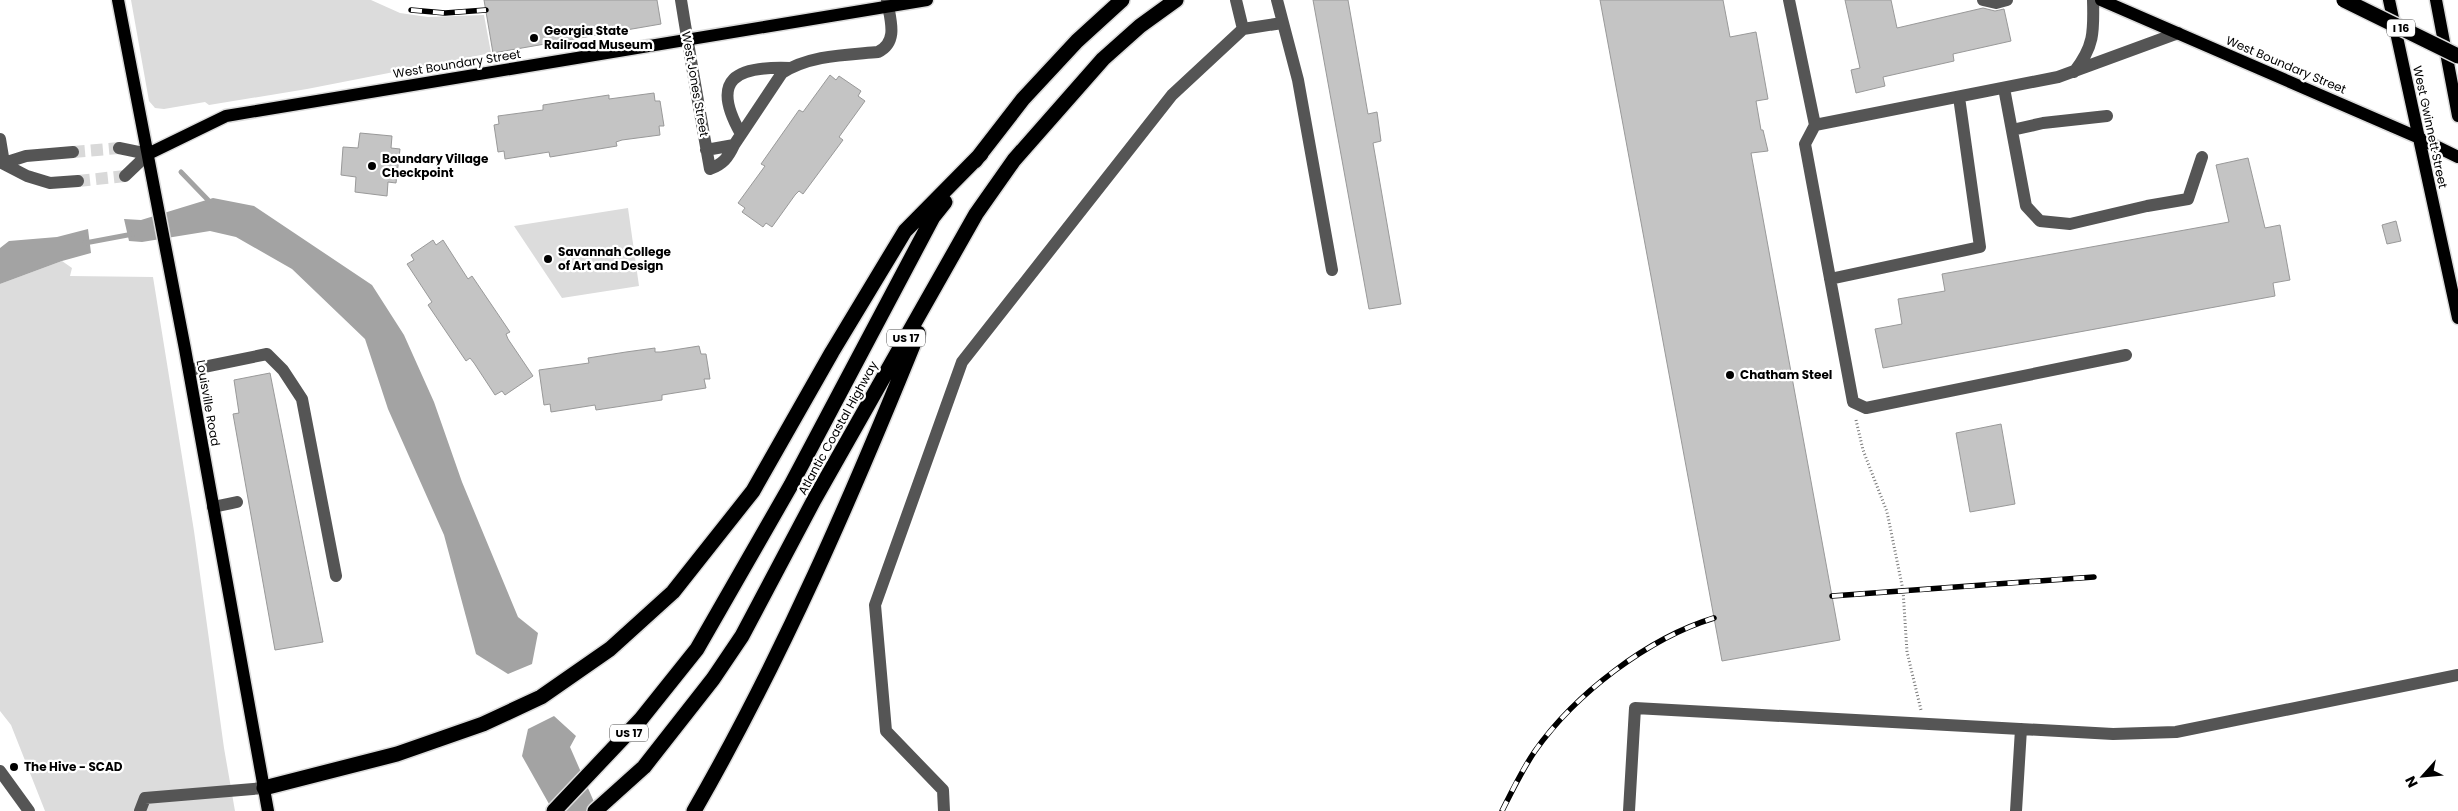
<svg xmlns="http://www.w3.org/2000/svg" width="2458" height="811" font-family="Poppins,sans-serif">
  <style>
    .green { fill: #dcdcdc }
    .water { fill: #a3a3a3 }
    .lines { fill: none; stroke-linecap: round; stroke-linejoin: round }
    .stream { stroke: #a3a3a3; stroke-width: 5 }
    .building { fill: #c4c4c4; stroke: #999 }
    .minor-tunnel { stroke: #d9d9d9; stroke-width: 12; stroke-dasharray: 12 6; stroke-linecap: butt }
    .major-casing { stroke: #dbdbdb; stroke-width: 15 }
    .highway-casing { stroke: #dbdbdb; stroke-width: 18 }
    .path { stroke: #777; stroke-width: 3; stroke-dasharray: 1 2.5; stroke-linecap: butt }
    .minor { stroke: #555; stroke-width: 12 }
    .major { stroke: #000; stroke-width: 12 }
    .highway { stroke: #000; stroke-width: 15 }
    .rail-casing { stroke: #000; stroke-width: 5.5 }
    .rail { stroke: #fff; stroke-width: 4; stroke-dasharray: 11; stroke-linecap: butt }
    .highway-bridge-casing { stroke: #dbdbdb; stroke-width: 18; stroke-linecap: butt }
    .highway-bridge { stroke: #000; stroke-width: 15 }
    .poi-dot { fill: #000; stroke: #fff; stroke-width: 2 }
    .labels { text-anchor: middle; stroke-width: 4.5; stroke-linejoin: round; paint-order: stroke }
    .shield { fill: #fff; stroke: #4c4c4c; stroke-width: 1 }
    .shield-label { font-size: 11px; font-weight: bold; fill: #000 }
    .poi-label { font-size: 12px; font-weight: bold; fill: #000; stroke: #fff; text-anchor: start }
    .street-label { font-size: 12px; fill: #000; stroke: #fff }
  </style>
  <rect width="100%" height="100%" fill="#fff"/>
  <path class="green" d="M 131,0 L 371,0 L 400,13 L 428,17 L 484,15 L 491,53 L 307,89 L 209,105 L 205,102 L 164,109 L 155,108 L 149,101 Z
    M 628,208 L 639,286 L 562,298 L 514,226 Z
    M 62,261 L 72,268 L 70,276 L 153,277 L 194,531 L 224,748 L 235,811 L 45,811 L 11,725 L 0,711 L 0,284 Z"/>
  <path class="water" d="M 213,198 L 254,206 L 372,285 L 404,335 L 434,402 L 462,482 L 518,617 L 538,633 L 532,664 L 508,674 L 476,654 L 444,535 L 388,409 L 365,339 L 292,269 L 236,237 L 210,231 L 142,242 L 129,241 L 124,219 L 141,220 Z
    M 88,229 L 91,253 L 62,261 L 0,284 L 0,248 L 9,241 L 57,237 Z
    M 554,716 L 576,736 L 570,747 L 598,811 L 553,811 L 522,756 L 528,729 Z"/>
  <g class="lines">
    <path class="stream" d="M 181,172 L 208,200
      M 85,243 L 133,234"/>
  </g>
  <path class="building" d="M 484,0 L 657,0 L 661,24 L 493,53 Z
    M 1313,0 L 1348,0 L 1368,114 L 1377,112 L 1381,141 L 1373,143 L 1401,304 L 1369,309 Z
    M 1600,0 L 1723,0 L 1730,37 L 1756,32 L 1768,99 L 1756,101 L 1761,130 L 1763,130 L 1768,151 L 1751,153 L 1840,640 L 1722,661 Z
    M 1845,0 L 1891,0 L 1897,28 L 1983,8 L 1995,11 L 2004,9 L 2011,41 L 1953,54 L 1954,61 L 1883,77 L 1885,86 L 1856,93 L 1851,70 L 1860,68 Z
    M 830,75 L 836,80 L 839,76 L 861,91 L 858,96 L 865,101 L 839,137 L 843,140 L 803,194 L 799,191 L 795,195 L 772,227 L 766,223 L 763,227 L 742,212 L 745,208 L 738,203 L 765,166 L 761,164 L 799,110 L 803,112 Z
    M 654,93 L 655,101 L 660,101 L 664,126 L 659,126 L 660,135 L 622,140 L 616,142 L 617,146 L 550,157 L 549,152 L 505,159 L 504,151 L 498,152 L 494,125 L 499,124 L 498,116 L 543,110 L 543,105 L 609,95 L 609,99 Z
    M 360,133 L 392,136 L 391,148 L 400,149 L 396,183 L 388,182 L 387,196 L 355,192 L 356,177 L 341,175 L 343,147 L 358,148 Z
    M 2248,158 L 2265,228 L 2280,225 L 2290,280 L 2273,283 L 2275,296 L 1883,368 L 1875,329 L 1902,324 L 1898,299 L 1945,291 L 1942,274 L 2229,222 L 2216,165 Z
    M 2396,221 L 2401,241 L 2387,244 L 2382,225 Z
    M 433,240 L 436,245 L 443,240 L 468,279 L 472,276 L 510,332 L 506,334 L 508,339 L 533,376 L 505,395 L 502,391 L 495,395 L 474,363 L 470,358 L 466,361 L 428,305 L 432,302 L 407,264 L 414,260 L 411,255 Z
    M 699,346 L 701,354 L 706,354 L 710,379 L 704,379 L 706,388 L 662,395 L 662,400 L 596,410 L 595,405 L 551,412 L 550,404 L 544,405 L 539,370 L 589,363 L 588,358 L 626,352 L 655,348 L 655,352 L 661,352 Z
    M 270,373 L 323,642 L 275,650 L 233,414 L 239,413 L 234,380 Z
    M 2001,424 L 2015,504 L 1970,512 L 1956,433 Z"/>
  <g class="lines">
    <path class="minor-tunnel" d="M 73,152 L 119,148
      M 78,181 L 125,176"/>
    <defs>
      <path id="major" d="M 118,0 L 185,349 L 268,811
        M 2101,0 L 2417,137 L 2458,157
        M 2389,0 L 2458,318
        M 2436,0 L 2458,116
        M 148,154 L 226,116 L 927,0"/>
      <path id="highway" d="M 975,161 L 1023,99 L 1077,41 L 1122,0
        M 264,788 L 397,754 L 483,724 L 541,697 L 610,649 L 673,592 L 753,491 L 832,352 L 905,231 L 981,154
        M 554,811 L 641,719 L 697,649 L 791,485 L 933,217 L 945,202
        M 595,811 L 644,767 L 713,679 L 742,636 L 814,500 L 976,214 L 1014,160 L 1103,59 L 1140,26 L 1176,0
        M 694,811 C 782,658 852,496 918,333"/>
    </defs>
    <use href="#major" class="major-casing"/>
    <use href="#highway" class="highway-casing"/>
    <path class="path" d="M 1856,420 L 1863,450 L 1887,512 L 1903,590 L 1907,652 L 1921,710"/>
    <path class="minor" d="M 681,0 C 690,56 700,113 710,169 C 723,164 728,158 734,145 L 706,150
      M 1236,0 L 1243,29 L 1282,23
      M 1277,0 L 1298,80 L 1332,270
      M 1789,0 L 1815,125
      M 1983,0 L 1996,3 L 2007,0
      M 2074,72 C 2094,47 2094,32 2093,0
      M 2004,88 L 2026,206 L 2040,221 L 2070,224 L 2147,206 L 2188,199 L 2202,157
      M 2012,130 L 2043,123 L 2107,116
      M 741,134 C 709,78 737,66 790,68
      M 0,139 L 4,163
      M 734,145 L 782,73 C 810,55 846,55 878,52 C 899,42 890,19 887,0
      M 119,148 L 148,154
      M 0,162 L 27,176 L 50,183 L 78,181
      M 4,163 L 26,156 L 73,152
      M 125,176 L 148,154
      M 1830,279 L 1980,247 L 1959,97
      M 2126,355 L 1866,408 L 1853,402 L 1805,144 L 1815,125 L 2058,77 L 2178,33
      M 189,370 L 267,354 L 283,370 L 302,399 L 336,576
      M 213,507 L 237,502
      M 0,771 L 29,811
      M 140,811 L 145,798 L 264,788
      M 944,811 L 943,790 L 886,731 L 875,605 L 962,362 L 1172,95 L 1243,29
      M 1629,811 L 1635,708 L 2113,734 L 2176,732 L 2458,675
      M 2016,811 L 2021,729"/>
    <use href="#major" class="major"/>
    <use href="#highway" class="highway"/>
    <defs>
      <path id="rail" d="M 411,10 L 445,13 L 486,10
        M 1832,596 L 2094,577
        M 1502,811 C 1512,791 1522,770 1535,751 C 1575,694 1648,638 1714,618"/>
    </defs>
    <use href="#rail" class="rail-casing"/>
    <use href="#rail" class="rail"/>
    <defs>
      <path id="highway-bridge" d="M 2344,0 L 2458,56"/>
    </defs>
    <use href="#highway-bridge" class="highway-bridge-casing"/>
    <use href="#highway-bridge" class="highway-bridge"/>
  </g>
  <g class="poi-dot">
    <circle cx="534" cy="38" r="5"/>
    <circle cx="372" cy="166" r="5"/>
    <circle cx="548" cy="259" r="5"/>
    <circle cx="1730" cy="375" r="5"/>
    <circle cx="14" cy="767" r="5"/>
  </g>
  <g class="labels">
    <g class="shield">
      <rect x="2387" y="19.5" width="28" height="17" rx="4"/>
      <rect x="887" y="329.5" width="38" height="17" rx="4"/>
      <rect x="610" y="724.5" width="38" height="17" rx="4"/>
    </g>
    <g class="shield-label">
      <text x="2401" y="32">I 16</text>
      <text x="906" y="342">US 17</text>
      <text x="629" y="737">US 17</text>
    </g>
    <g class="poi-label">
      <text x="544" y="35">Georgia State<tspan x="544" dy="14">Railroad Museum</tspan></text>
      <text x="382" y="163">Boundary Village<tspan x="382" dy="14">Checkpoint</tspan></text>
      <text x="558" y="256">Savannah College<tspan x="558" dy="14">of Art and Design</tspan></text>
      <text x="1740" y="379">Chatham Steel</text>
      <text x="24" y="771">The Hive - SCAD</text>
    </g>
    <g class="street-label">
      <text transform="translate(457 64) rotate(-9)" y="4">West Boundary Street</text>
      <text transform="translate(2286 65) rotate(23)" y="4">West Boundary Street</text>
      <text transform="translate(695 84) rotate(80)" y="4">West Jones Street</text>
      <text transform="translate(2430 127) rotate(78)" y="4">West Gwinnett Street</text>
      <text transform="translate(208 403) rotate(80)" y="4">Louisville Road</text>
      <text transform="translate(838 428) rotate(-61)" y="4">Atlantic Coastal Highway</text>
    </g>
  </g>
  <g transform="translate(2423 776) rotate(243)" stroke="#ffffff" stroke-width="4" paint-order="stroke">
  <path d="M0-4L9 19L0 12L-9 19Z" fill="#000000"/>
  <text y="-8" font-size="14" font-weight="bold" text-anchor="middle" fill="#000000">N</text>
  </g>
</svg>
